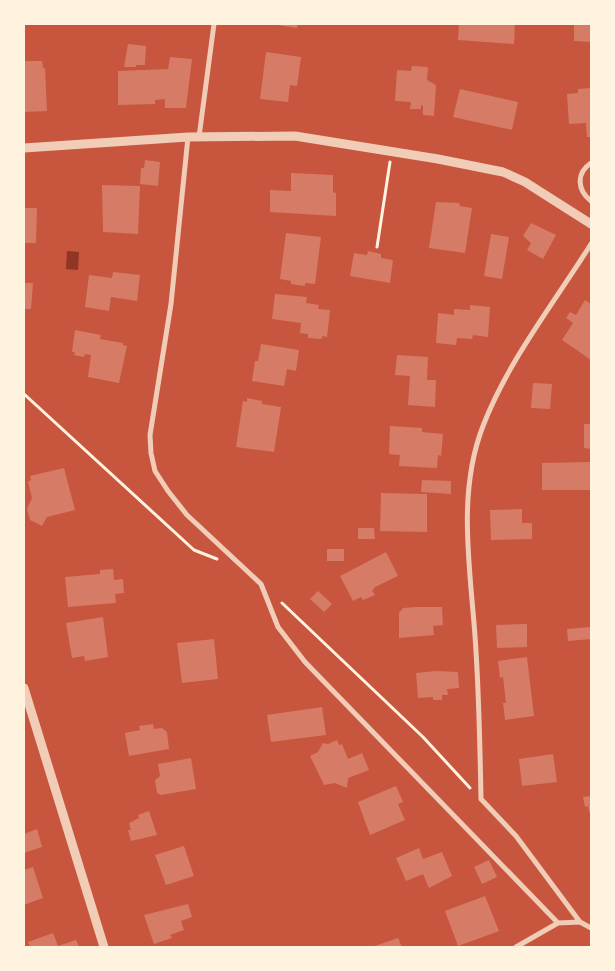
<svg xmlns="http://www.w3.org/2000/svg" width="615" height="971" font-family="Figtree,sans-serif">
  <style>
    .water { fill: #8f3625 }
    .building { fill: #d67c66 }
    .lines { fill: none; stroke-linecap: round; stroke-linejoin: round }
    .path { stroke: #fff3e0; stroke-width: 3 }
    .minor { stroke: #f1ccb7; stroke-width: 5 }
    .tertiary { stroke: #f1ccb7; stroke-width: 9 }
  </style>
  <rect width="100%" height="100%" fill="#c8553d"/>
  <path class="water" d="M 67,251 L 79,252 L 78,270 L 66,269 Z"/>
  <path class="building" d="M 272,24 L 298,24 L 297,28 Z
    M 459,24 L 515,24 L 514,44 L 458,40 Z
    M 574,24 L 591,24 L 591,42 L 574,41 Z
    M 128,44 L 146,46 L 145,65 L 136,65 L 136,67 L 124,67 Z
    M 266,52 L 301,57 L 297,86 L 290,85 L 288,102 L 260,99 Z
    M 170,57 L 192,59 L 186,108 L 165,108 L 165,99 L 155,100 L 155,104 L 118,105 L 118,71 L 168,69 Z
    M 24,61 L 42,61 L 43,68 L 45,68 L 47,111 L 24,112 Z
    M 412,66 L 428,67 L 427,80 L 436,85 L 434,116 L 423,115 L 423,106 L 421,105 L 421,109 L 410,109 L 411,102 L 395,101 L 397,70 L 411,71 Z
    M 591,88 L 591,137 L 587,137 L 586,123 L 569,124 L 567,94 L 578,93 L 578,89 Z
    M 460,89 L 518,102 L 512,130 L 453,117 Z
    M 145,160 L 160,162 L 158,186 L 140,184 L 141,168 L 144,168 Z
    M 291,173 L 333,175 L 333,192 L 336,193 L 336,216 L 270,212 L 270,190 L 291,191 Z
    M 102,185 L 140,186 L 138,234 L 103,232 Z
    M 436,202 L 459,203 L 460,206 L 472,208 L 465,253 L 429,248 Z
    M 24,208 L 37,208 L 36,243 L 24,243 Z
    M 531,223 L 556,235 L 543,259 L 527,250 L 531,243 L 523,236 Z
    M 286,233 L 321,237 L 315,284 L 305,283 L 305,286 L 291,284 L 291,281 L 280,279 Z
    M 491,234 L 509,237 L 502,279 L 484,276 Z
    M 368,251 L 381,254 L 381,258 L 393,260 L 390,283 L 350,276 L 354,253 L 367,255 Z
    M 113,272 L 140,275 L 137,301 L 111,297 L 109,311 L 85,307 L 89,275 L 112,278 Z
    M 24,283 L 33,283 L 31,309 L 24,309 Z
    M 275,294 L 307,297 L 306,303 L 319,305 L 318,309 L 330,310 L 327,337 L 322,336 L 322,339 L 308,338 L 308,334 L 300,333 L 301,323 L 272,319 Z
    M 585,300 L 591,304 L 591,360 L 562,340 L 573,323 L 566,318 L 570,312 L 576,315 Z
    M 470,305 L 490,307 L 488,337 L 473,335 L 472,339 L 457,338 L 456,345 L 436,343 L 438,313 L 454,315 L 454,309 L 470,310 Z
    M 75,330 L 101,335 L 100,339 L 123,343 L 123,345 L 127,346 L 119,383 L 88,377 L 91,355 L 85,354 L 84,357 L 74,355 L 75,352 L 72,352 Z
    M 261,344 L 299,350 L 296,371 L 287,369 L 284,386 L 252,381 L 255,361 L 258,361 Z
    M 397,355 L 428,357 L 427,380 L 436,380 L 435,407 L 408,405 L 410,376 L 395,375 Z
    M 533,383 L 552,384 L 550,409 L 531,408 Z
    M 247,398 L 262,401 L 262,404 L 281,407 L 274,452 L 236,447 L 243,401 L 247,402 Z
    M 584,424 L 591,424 L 591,449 L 584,448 Z
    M 390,426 L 422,428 L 422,432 L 443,434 L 441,456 L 438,455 L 437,468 L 399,466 L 400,455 L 389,454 Z
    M 591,462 L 591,490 L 542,490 L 542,463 Z
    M 64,468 L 75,510 L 47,517 L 42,526 L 30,520 L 27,509 L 32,498 L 28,482 L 31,480 L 30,476 Z
    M 422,480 L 451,481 L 451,494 L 421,492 Z
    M 381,493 L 427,494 L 427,532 L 380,531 Z
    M 522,509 L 522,523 L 532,523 L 532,539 L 491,540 L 490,510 Z
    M 358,528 L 374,528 L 375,539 L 358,539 Z
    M 327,549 L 344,549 L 344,561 L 327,561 Z
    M 386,552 L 398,576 L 375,587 L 372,591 L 375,595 L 363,600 L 361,597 L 353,601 L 340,576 Z
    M 113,569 L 114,580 L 123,579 L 124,593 L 115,594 L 116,603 L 68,607 L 65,577 L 100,574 L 100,570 Z
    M 318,591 L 332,604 L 324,612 L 310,599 Z
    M 416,607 L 442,607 L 443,625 L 433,626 L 434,635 L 399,638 L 399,613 L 403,608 Z
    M 103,617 L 108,657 L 85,661 L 84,656 L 72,658 L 66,623 Z
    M 527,624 L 527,647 L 497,648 L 496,625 Z
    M 590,627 L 591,639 L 568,641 L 567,629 Z
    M 214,639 L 218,679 L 182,683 L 177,643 Z
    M 527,657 L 534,716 L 505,720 L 503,703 L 506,703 L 503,677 L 500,678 L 498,661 Z
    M 436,671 L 458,672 L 459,688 L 447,689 L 448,695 L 442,695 L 442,700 L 433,700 L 433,697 L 418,698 L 416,673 Z
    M 322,707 L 326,735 L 271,742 L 267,715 Z
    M 153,724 L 154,729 L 162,728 L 167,732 L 169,749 L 129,756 L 125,733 L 140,730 L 139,726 Z
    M 337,740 L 339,745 L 342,744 L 348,759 L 362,753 L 369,770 L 348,778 L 347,788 L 335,783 L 324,785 L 310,756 L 318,752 L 323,743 L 328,744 Z
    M 553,754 L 557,782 L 522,786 L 519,759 Z
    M 191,758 L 196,789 L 161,795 L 157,793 L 155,780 L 160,776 L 158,764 Z
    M 396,786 L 403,802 L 398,804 L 405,820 L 370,835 L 358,802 Z
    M 591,796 L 591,812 L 589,812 L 588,806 L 585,807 L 583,797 Z
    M 149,811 L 157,835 L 131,841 L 128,830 L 131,830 L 129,823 L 139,818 L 138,815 Z
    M 37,829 L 42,847 L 24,853 L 24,834 Z
    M 184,846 L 194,876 L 166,885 L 155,855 Z
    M 419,848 L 423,859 L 442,852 L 452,876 L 429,888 L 423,874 L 406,881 L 396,858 Z
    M 489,860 L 497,877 L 482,884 L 474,867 Z
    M 33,867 L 43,898 L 24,905 L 24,870 Z
    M 485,896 L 499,931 L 458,946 L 445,911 Z
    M 188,904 L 192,917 L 181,921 L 184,930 L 170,935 L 172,938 L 154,944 L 144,915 Z
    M 53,933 L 58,946 L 76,940 L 79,947 L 30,947 L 28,942 Z
    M 398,938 L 402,947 L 372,947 Z"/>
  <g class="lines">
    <path class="path" d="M 377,247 L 390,162
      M 24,394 L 194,550 L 217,559
      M 282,603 L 423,737 L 470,788"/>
    <path class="minor" d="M 188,137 L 171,304 L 150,435 L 151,453 L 155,471 L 168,491 L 187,515 L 261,584 L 278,627 L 305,662 L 558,923
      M 199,137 L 214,24
      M 591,163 C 576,173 577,190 591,201
      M 591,244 C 554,303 508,361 483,426 C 457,493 470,566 475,636 C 479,690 480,745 481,799 L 516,836 L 580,922 L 591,928
      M 516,947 L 558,923 L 580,922"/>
    <path class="tertiary" d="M 24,148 L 188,137 L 295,136 L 438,159 L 503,172 L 525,182 L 591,224
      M 24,688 L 104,947"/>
  </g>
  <rect width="615" height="971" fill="none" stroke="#fff3e0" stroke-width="50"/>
</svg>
